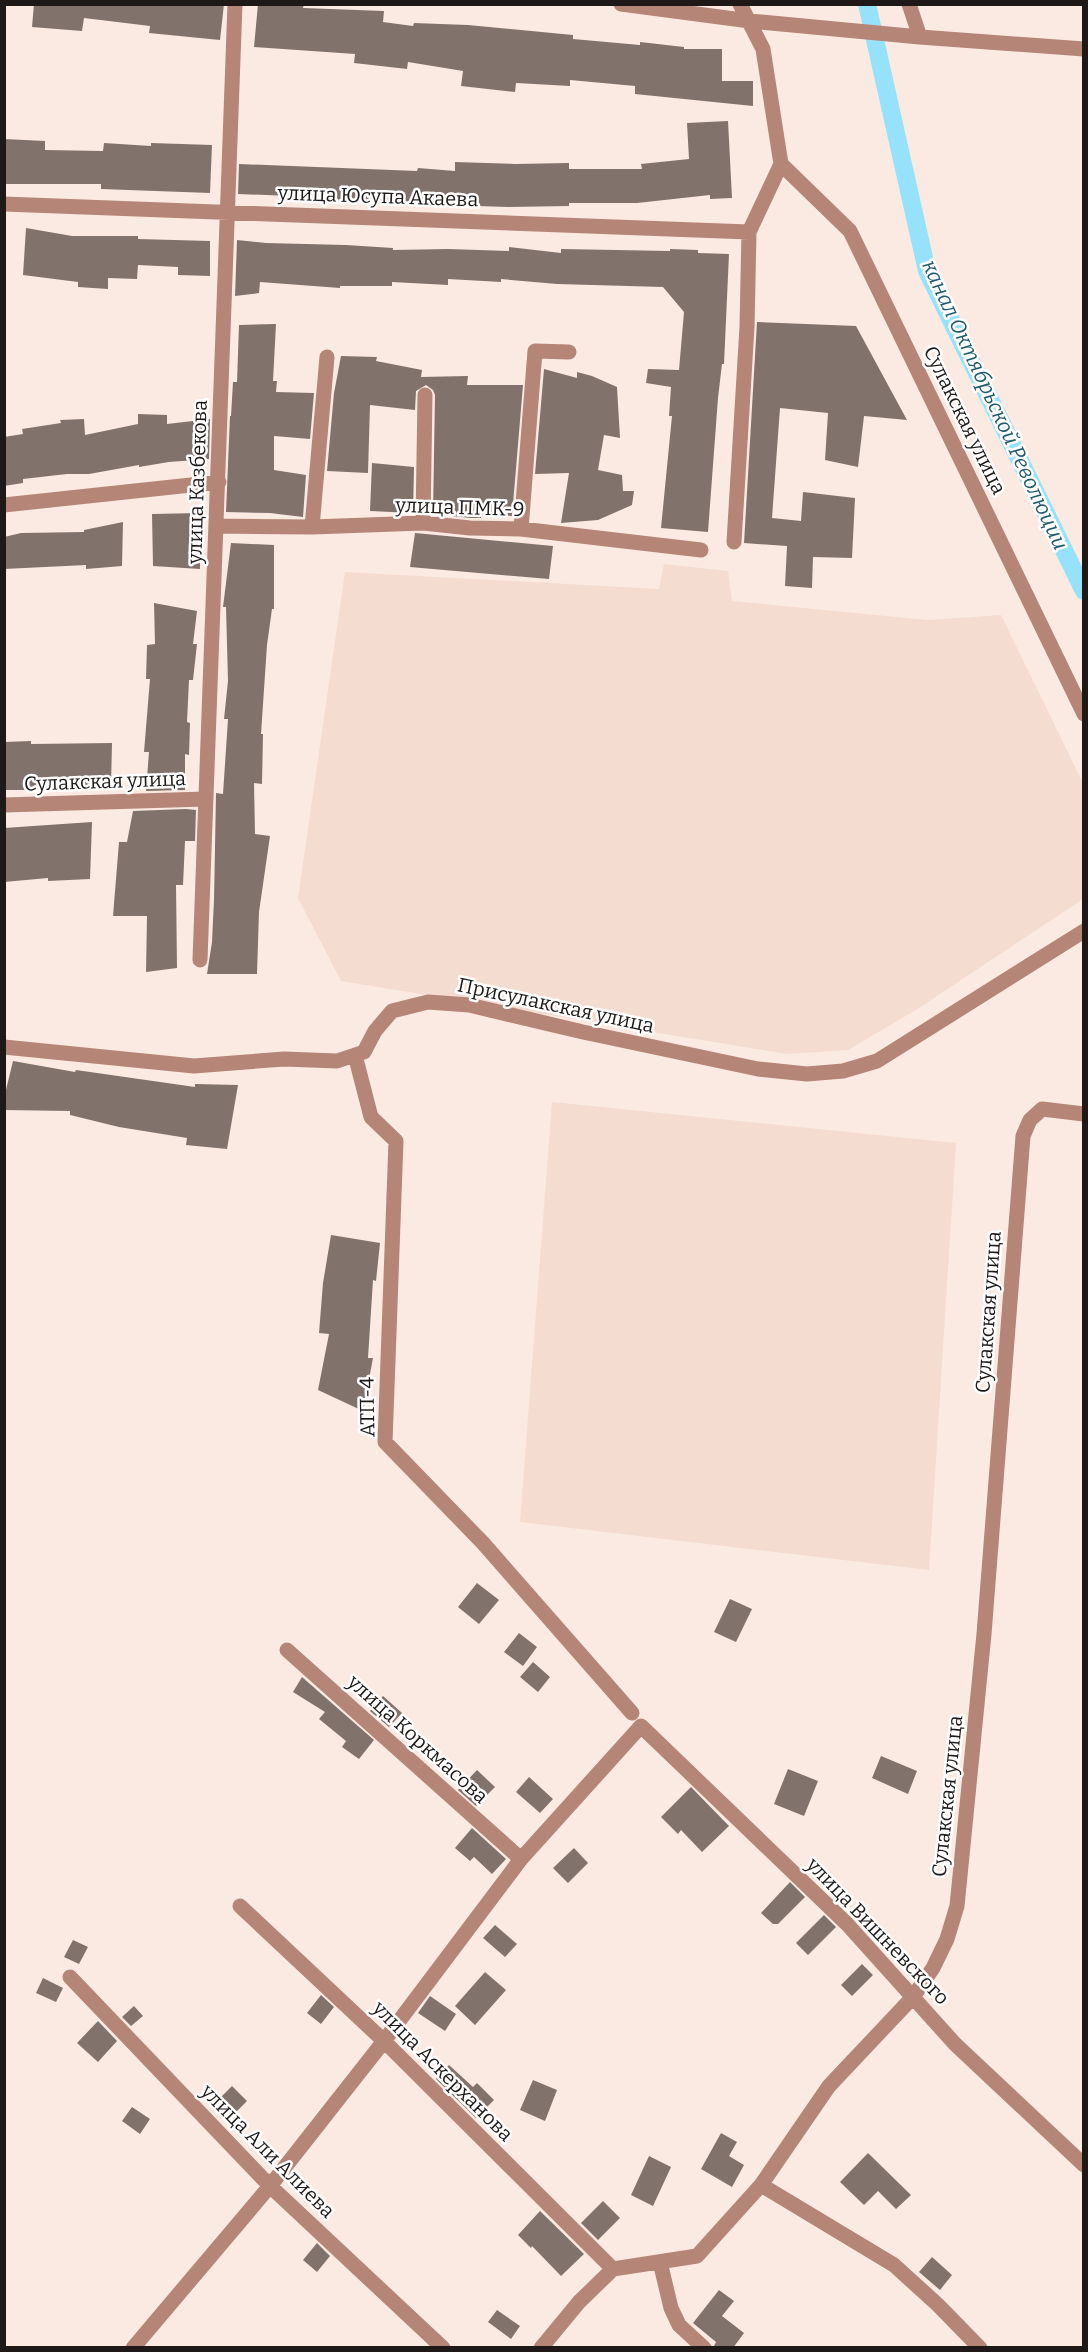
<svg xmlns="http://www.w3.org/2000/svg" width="1088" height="2352" font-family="Bitter,serif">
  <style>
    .built { fill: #f5dcd1 }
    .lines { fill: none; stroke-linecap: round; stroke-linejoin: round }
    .canal { stroke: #97e2fb; stroke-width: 18 }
    .building { fill: #81736b }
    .minor { stroke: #b58577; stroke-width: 15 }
    .labels { text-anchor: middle; stroke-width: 5; stroke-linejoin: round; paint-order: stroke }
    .street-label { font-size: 20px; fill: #1e1916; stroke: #fff }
    .water-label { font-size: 21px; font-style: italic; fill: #205b6e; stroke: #fff }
  </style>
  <rect width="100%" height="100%" fill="#fbeae2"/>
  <path class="built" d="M 664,564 L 728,571 L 732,601 L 928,620 L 1001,615 L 1083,783 L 1083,899 L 916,1010 L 848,1050 L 787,1054 L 341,981 L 298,898 L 345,572 L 659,589 Z
    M 552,1102 L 956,1143 L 929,1570 L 520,1522 Z"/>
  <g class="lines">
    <path class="canal" d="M 867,4 L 927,271 L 1084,591"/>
  </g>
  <path class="building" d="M 34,4 L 224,4 L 220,40 L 149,33 L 150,26 L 84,18 L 82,31 L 32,27 Z
    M 258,4 L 304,4 L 303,8 L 384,11 L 383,22 L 413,26 L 414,23 L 468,25 L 573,35 L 573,39 L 640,45 L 640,42 L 684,47 L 684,49 L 722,49 L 722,81 L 753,81 L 753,106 L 635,94 L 635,86 L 570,80 L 570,86 L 516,83 L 515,92 L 461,86 L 463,71 L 408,62 L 407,69 L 354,63 L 355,54 L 254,47 Z
    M 728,121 L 732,198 L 710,199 L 710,195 L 637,203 L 569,203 L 569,206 L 508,207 L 359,202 L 291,196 L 238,194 L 239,164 L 417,171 L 418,168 L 455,171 L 455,162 L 515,164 L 569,163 L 569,169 L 642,169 L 641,164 L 689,159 L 687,123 Z
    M 4,139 L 45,141 L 45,150 L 103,151 L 104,143 L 151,146 L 151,143 L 212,145 L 210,193 L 101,189 L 101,184 L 4,184 Z
    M 26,228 L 72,236 L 138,236 L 138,239 L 210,241 L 210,276 L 178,275 L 178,267 L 138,265 L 137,279 L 108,278 L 108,289 L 78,287 L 78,282 L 23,275 Z
    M 237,240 L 266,243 L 346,245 L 393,248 L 393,250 L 448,249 L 509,251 L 509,247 L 561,253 L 561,249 L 670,251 L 670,249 L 698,250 L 698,253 L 729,254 L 724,364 L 722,364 L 718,398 L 708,532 L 661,528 L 672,416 L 669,416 L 671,387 L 646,383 L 648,369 L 679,370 L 684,312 L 663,287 L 557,284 L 501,279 L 501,282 L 448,279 L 448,285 L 392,282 L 392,286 L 340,286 L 340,288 L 260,282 L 259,293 L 235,296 Z
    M 757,322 L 856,326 L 907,420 L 864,416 L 858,467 L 825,460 L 828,413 L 780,408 L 772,518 L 801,521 L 803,492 L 855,498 L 852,558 L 813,557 L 812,588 L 785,586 L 787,546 L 744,543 Z
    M 276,324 L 273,381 L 277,381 L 276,392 L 314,393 L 310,439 L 274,436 L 274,470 L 306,475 L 303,517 L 270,513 L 226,512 L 230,416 L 231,416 L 233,382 L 237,382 L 239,325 Z
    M 341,356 L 377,357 L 376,361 L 422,370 L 421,377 L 468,376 L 467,385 L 523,385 L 512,516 L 481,514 L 481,518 L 471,518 L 433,514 L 435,395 L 433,390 L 426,385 L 416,391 L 415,410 L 370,405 L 368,473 L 327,471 L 334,393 Z
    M 544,369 L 577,378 L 577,372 L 592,376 L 617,387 L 620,438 L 604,435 L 598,470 L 622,475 L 623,491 L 634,491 L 632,505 L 598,520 L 561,523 L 569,473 L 535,474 Z
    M 138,414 L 167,415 L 167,424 L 210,419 L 209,459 L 169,462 L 139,467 L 139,465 L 89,474 L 67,474 L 23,479 L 23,483 L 4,486 L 4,437 L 23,434 L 22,429 L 61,423 L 60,420 L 84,419 L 85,435 L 138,424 Z
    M 372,463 L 414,467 L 413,513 L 370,511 Z
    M 199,513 L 200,569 L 153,566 L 152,514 Z
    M 123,522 L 122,566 L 86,569 L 86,565 L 4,569 L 4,537 L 21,533 L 84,532 L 84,530 Z
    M 415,533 L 553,546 L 549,579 L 410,567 Z
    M 231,543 L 274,545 L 274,609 L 272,609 L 267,645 L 261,734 L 263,734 L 262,784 L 254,783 L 255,834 L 270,836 L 259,912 L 257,974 L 207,974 L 212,942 L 214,900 L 216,793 L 223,794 L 228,719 L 224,719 L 228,681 L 226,607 L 223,607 Z
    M 154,603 L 197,611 L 193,644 L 197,644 L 193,680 L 189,680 L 187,722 L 190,723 L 189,755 L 185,754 L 185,790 L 146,791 L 149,752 L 144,752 L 150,679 L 146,679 L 147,645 L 155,644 Z
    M 31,741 L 31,744 L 112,743 L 111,785 L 67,785 L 30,790 L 4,790 L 4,742 Z
    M 186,809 L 196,810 L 195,841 L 185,841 L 183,885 L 176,885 L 177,968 L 146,972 L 147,916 L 113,916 L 119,842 L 127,842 L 133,811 Z
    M 92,822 L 90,879 L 48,881 L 48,878 L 4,882 L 4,828 Z
    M 13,1061 L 75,1072 L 76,1070 L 195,1087 L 195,1084 L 238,1085 L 227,1149 L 186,1145 L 187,1138 L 119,1127 L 70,1115 L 70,1111 L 4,1110 L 4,1098 Z
    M 331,1235 L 380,1243 L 376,1281 L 373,1280 L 368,1358 L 373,1358 L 363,1411 L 318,1390 L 329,1334 L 319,1333 L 323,1283 Z
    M 477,1583 L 499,1600 L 479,1624 L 458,1607 Z
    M 730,1599 L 752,1609 L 736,1642 L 714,1632 Z
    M 519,1633 L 537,1647 L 523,1666 L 504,1652 Z
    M 533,1662 L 550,1677 L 538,1692 L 520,1677 Z
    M 302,1677 L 374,1740 L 359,1759 L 342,1747 L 346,1741 L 319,1719 L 325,1712 L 293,1692 Z
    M 383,1696 L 402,1713 L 389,1727 L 370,1711 Z
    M 881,1756 L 917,1771 L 908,1794 L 872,1778 Z
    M 788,1769 L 818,1781 L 804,1816 L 774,1804 Z
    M 477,1770 L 495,1787 L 476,1806 L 458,1790 Z
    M 529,1777 L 553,1799 L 540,1813 L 516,1792 Z
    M 691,1787 L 729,1826 L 702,1852 L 681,1830 L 678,1834 L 661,1817 Z
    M 472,1828 L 506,1859 L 492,1874 L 474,1857 L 470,1861 L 455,1848 Z
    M 574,1848 L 588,1863 L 568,1883 L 553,1868 Z
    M 790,1882 L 805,1897 L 778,1924 L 773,1924 L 761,1913 Z
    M 824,1915 L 836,1927 L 808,1955 L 796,1943 Z
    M 495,1925 L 517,1944 L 505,1957 L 483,1938 Z
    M 73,1940 L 88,1947 L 79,1964 L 64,1957 Z
    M 862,1964 L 873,1975 L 852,1996 L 841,1985 Z
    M 485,1972 L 506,1990 L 475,2025 L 455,2006 Z
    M 43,1978 L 63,1988 L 56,2002 L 36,1993 Z
    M 321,1995 L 334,2007 L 321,2024 L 307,2013 Z
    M 430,1996 L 456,2014 L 445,2031 L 418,2013 Z
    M 134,2006 L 143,2016 L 131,2026 L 122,2017 Z
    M 98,2021 L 117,2041 L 98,2062 L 77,2043 Z
    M 449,2065 L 473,2087 L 477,2083 L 494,2100 L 476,2118 L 436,2079 Z
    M 533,2080 L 557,2090 L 545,2121 L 520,2110 Z
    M 232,2086 L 247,2101 L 235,2113 L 220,2098 Z
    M 132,2107 L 150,2119 L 140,2134 L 122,2121 Z
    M 721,2133 L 737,2142 L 729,2156 L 744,2165 L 732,2187 L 701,2169 Z
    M 868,2153 L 911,2195 L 896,2209 L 878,2191 L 864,2205 L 840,2182 Z
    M 649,2156 L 671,2167 L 653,2206 L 631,2195 Z
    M 603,2201 L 620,2218 L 598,2240 L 581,2223 Z
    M 540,2211 L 584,2254 L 561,2276 L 532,2246 L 531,2248 L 518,2235 Z
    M 317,2243 L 330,2256 L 317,2272 L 303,2260 Z
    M 932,2257 L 952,2275 L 940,2290 L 919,2272 Z
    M 719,2290 L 734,2301 L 722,2316 L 744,2333 L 733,2348 L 713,2348 L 716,2342 L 693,2323 Z
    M 497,2310 L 520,2326 L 511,2339 L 488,2322 Z"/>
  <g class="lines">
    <path class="minor" d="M 621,4 L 750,21 L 920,37 L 1084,49
      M 909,4 L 920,37
      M 781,164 L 850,231 L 1084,714
      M 4,204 L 749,232
      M 4,505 L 219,482
      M 423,523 L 425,395
      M 217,526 L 312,527 L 423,523 L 470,528 L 521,529 L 701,550
      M 312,527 L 327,357
      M 521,529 L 535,351 L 569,352
      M 734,542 L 747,327 L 749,232 L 781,164 L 763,49 L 740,4
      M 4,805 L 206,799
      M 200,960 L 235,4
      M 4,1047 L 194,1066 L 284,1059 L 337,1061 L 364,1052 L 375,1031 L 392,1011 L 428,1002 L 469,1005 L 583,1032 L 758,1069 L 807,1074 L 843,1071 L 877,1061 L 1084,931
      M 355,1055 L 371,1117 L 396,1141 L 385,1442 L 483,1543 L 632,1713
      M 287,1650 L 521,1859
      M 240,1906 L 384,2041 L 613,2269
      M 70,1977 L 270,2186 L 443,2348
      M 761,2185 L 894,2265 L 938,2305 L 980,2348
      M 660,2262 L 671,2308 L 679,2325 L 704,2348
      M 133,2348 L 270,2186 L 384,2041 L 521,1859 L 641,1726 L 847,1924 L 955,2044 L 1084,2165
      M 541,2348 L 579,2302 L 613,2269 L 697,2256 L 761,2185 L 829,2086 L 913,1997 L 933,1968 L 947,1939 L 957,1906 L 984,1634 L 1023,1136 L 1030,1120 L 1042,1109 L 1084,1114"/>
  </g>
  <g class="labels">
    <g class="street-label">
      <text transform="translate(378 196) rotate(2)" y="7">улица Юсупа Акаева</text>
      <text transform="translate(965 420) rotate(64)" y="7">Сулакская улица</text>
      <text transform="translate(197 482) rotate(-88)" y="7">улица Казбекова</text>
      <text transform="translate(460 507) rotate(2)" y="7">улица ПМК-9</text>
      <text transform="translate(105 781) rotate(-2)" y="7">Сулакская улица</text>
      <text transform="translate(556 1005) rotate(12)" y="7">Присулакская улица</text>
      <text transform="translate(988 1312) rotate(-86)" y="7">Сулакская улица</text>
      <text transform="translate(367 1407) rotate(-91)" y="7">АТП-4</text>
      <text transform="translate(418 1739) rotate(42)" y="7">улица Коркмасова</text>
      <text transform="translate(947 1796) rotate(-84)" y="7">Сулакская улица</text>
      <text transform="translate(878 1931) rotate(46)" y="7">улица Вишневского</text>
      <text transform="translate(443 2071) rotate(45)" y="7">улица Аскерханова</text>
      <text transform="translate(268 2151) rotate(45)" y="7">улица Али Алиева</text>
    </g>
    <g class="water-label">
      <text transform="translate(995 405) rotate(65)" y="7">канал Октябрьской Революции</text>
    </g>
  </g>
  <rect width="1088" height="2352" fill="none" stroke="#1e1916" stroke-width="12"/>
</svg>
